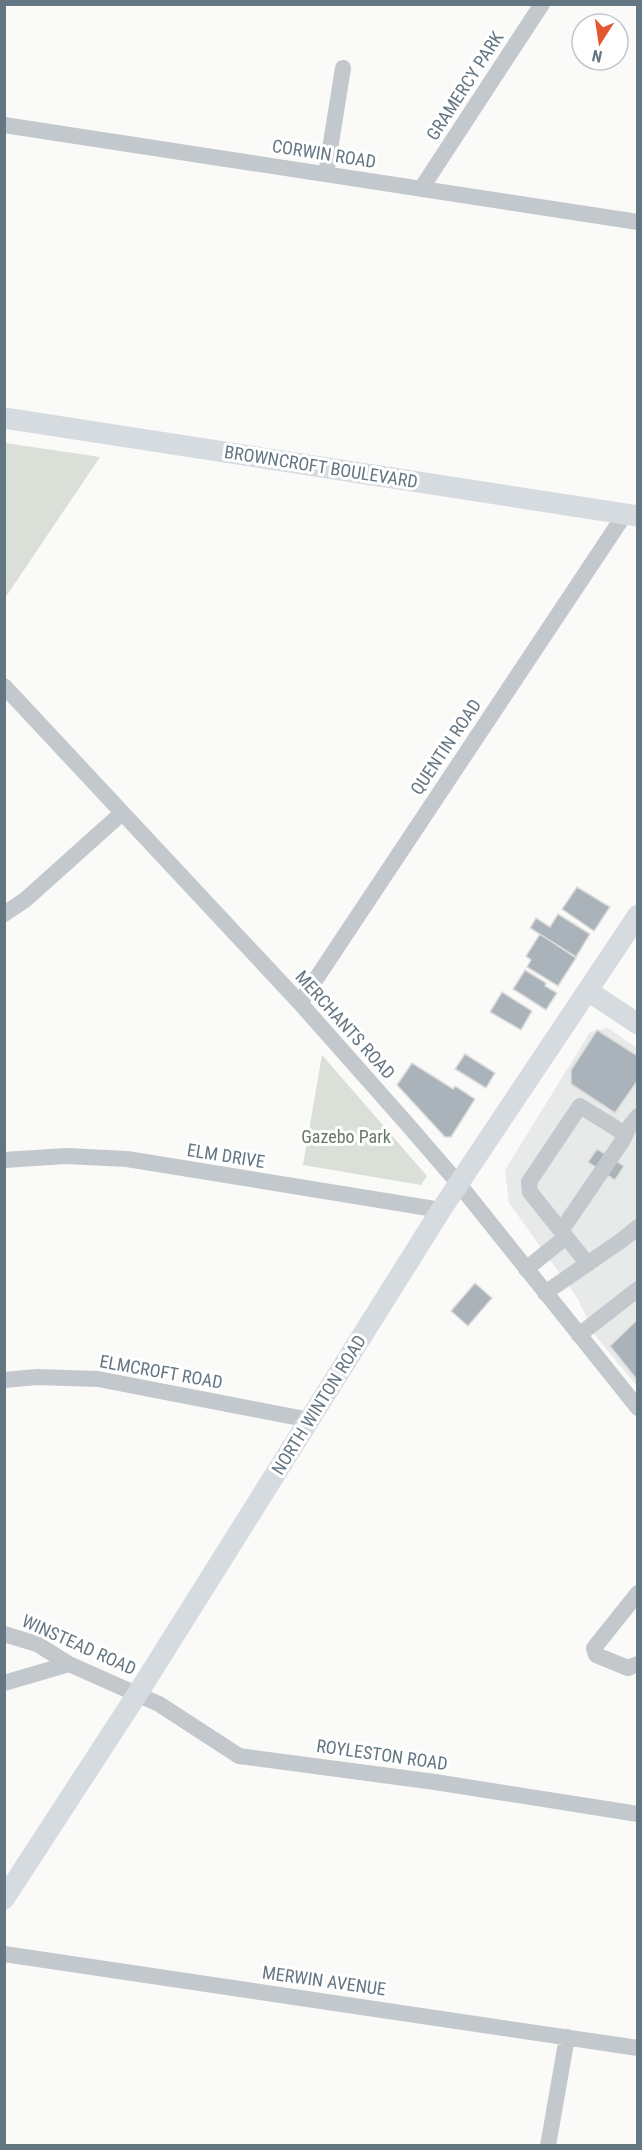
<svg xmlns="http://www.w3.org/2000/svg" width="642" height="2150" font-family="'Roboto Condensed',sans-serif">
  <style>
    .built { fill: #e8e9e9 }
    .green { fill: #dadfd7 }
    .building { fill: #aab3b9; stroke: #dcdcda; stroke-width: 1.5 }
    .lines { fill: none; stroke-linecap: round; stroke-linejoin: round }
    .minor { stroke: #c3c8cc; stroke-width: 16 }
    .major { stroke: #d6dbdf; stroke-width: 21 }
    .labels { text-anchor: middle; stroke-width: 6; stroke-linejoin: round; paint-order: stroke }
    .street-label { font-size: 18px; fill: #657683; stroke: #fff }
    .park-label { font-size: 18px; fill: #687a64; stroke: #fff }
  </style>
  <rect width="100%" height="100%" fill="#fafaf8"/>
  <path class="built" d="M 608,1028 L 637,1048 L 637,1386 L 594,1334 L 578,1299 L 509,1203 L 505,1170 L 590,1032 Z"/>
  <path class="green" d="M 5,443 L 100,457 L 5,598 L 4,443 Z
    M 322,1055 L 427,1176 L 421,1185 L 303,1165 Z"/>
  <path class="building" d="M 577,887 L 610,907 L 594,931 L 562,909 Z
    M 558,914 L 590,934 L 576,957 L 530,928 L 536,918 L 550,927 Z
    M 540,934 L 576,958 L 558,986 L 527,967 L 531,960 L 526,956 Z
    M 525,970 L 546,983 L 545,986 L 557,993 L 546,1010 L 513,989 Z
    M 502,992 L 532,1011 L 521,1030 L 490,1012 Z
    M 597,1030 L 638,1056 L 638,1080 L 615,1113 L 571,1084 L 571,1070 Z
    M 465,1054 L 495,1073 L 486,1088 L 455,1069 Z
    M 412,1063 L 453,1089 L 455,1086 L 475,1099 L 451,1137 L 445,1137 L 397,1085 Z
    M 597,1149 L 624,1166 L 615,1180 L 588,1162 Z
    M 475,1283 L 492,1298 L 468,1326 L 451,1311 Z
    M 638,1319 L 638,1381 L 610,1346 Z"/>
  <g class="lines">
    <path class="minor" d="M 4,125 L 638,222
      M 326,174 L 343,68
      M 421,189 L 542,4
      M 4,686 L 300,1003 L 408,1125 L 458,1183 L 638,1408
      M 4,914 L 25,900 L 122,813
      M 300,1003 L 625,514
      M 4,1160 L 66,1156 L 127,1159 L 441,1210
      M 561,1231 L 623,1140 L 628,1129
      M 566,1237 L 530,1192 L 529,1182 L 580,1106 L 622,1132 L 627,1130 L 638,1116
      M 526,1269 L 566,1237 L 588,1264
      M 545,1293 L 622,1240 L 638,1227
      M 579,1335 L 638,1289
      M 4,1380 L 37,1377 L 98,1379 L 310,1420
      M 638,1593 L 594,1648 L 596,1655 L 628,1668 L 638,1664
      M 4,1634 L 37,1644 L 69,1664 L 159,1704 L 239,1756 L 435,1782 L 638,1814
      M 4,1683 L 69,1664
      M 4,1954 L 638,2048
      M 548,2146 L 567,2037"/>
    <path class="major" d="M 4,418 L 638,516
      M 588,991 L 638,1024
      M 4,1899 L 138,1693 L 441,1210 L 638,915"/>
  </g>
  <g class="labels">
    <g class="street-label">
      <text transform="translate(465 86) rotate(-57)" y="6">GRAMERCY PARK</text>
      <text transform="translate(324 154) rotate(9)" y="6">CORWIN ROAD</text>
      <text transform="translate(321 467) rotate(9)" y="6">BROWNCROFT BOULEVARD</text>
      <text transform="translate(446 747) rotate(-56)" y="6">QUENTIN ROAD</text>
      <text transform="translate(345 1025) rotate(48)" y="6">MERCHANTS ROAD</text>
      <text transform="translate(226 1156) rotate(9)" y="6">ELM DRIVE</text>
      <text transform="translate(161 1372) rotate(10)" y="6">ELMCROFT ROAD</text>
      <text transform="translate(319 1405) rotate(-58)" y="6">NORTH WINTON ROAD</text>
      <text transform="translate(79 1645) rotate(24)" y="6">WINSTEAD ROAD</text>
      <text transform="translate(382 1755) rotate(8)" y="6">ROYLESTON ROAD</text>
      <text transform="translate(324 1981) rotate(8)" y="6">MERWIN AVENUE</text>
    </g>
    <g class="park-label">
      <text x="346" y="1143">Gazebo Park</text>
    </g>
  </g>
  <rect width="642" height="2150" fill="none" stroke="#657683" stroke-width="12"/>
  <g transform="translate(600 42) rotate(192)"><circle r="28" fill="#ffffff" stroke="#c1c8cd" stroke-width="1.5"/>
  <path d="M0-4.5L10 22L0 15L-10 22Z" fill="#e4572e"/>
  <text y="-9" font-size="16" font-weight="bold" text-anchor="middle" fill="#657683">N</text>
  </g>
</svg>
